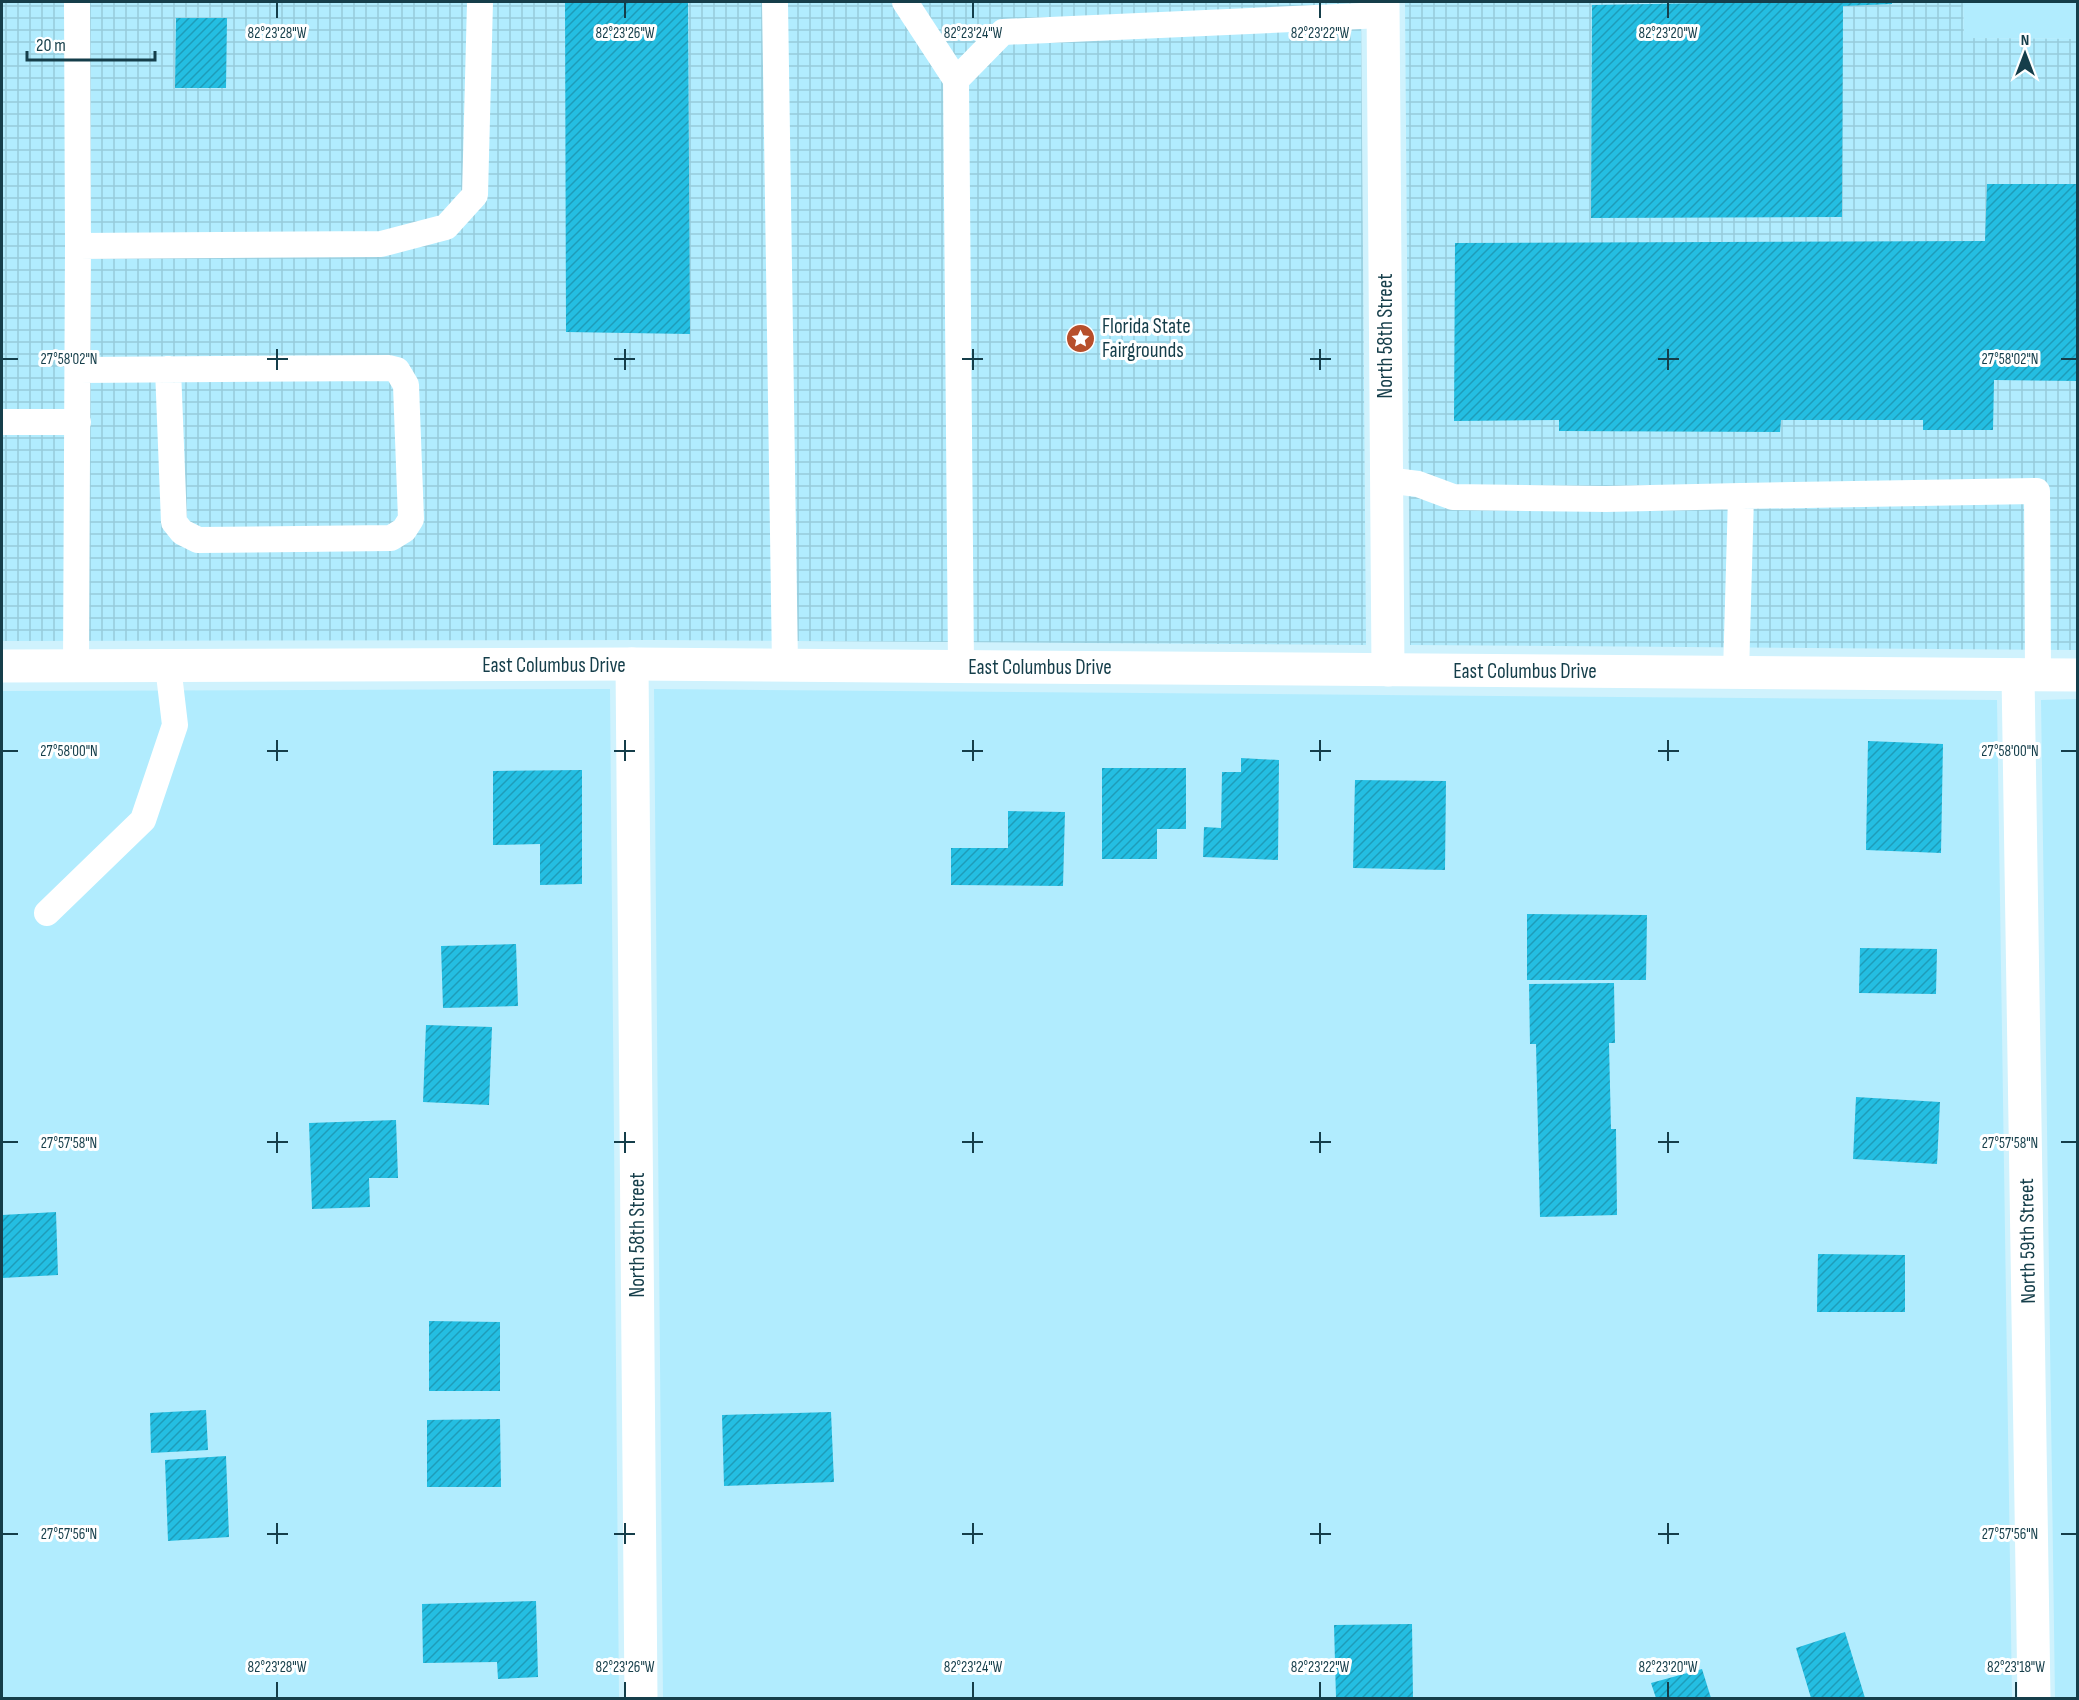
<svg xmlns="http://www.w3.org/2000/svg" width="2079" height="1700" font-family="'Sofia Sans Condensed',sans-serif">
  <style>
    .built { fill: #b1ecfe }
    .industrial { fill: url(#industrial-grid) }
    .building { fill: url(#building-hatch) }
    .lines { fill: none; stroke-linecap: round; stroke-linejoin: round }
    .lane { stroke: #fff; stroke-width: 26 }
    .street { stroke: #fff; stroke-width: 33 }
    .secondary { stroke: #fff; stroke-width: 33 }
    .ticks { fill: none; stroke: #153e4a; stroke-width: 2 }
    .labels { text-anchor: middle; stroke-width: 6; stroke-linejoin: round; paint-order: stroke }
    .poi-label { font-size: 21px; fill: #153e4a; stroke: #fff; text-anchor: start }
    .street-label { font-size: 21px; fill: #153e4a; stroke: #fff }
    .ticks-label { font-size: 15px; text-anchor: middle; fill: #153e4a; stroke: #fff; stroke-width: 6; stroke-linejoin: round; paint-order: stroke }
  </style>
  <defs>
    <pattern id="industrial-grid" width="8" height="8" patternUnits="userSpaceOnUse" patternTransform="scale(1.5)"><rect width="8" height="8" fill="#b1ecfe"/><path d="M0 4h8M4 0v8" fill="none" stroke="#97cbdb"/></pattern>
    <pattern id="building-hatch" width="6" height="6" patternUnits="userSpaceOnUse" patternTransform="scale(1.5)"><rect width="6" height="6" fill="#24bee2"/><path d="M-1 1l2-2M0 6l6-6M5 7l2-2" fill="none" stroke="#1e9cb9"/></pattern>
  </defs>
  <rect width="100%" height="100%" fill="#cff2fd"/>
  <path class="built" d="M 1963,2 L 2077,2 L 2077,39 L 1964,38 Z
    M 610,689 L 619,1698 L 2,1698 L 2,691 Z
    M 654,689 L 1997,700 L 2012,1698 L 663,1698 Z
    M 2077,699 L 2078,1698 L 2055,1698 L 2041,700 Z"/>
  <path class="industrial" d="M 2,2 L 1361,2 L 1366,645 L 654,640 L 2,641 Z
    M 1405,2 L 1963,2 L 1964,38 L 2077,39 L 2077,650 L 1410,645 Z"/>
  <path class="building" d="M 565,2 L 688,2 L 690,334 L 566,332 Z
    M 1768,2 L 1892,2 L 1892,4 L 1843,6 L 1842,217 L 1591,218 L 1592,5 Z
    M 176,18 L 227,18 L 226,88 L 175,88 Z
    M 1987,184 L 2078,184 L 2078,381 L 1994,380 L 1993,430 L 1923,430 L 1923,420 L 1781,420 L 1780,432 L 1559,431 L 1559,420 L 1454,421 L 1455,243 L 1985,241 Z
    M 1868,741 L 1943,744 L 1941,853 L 1866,850 Z
    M 1241,758 L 1279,760 L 1278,860 L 1203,857 L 1204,827 L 1221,828 L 1222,772 L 1241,772 Z
    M 1102,768 L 1186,768 L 1186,829 L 1157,829 L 1157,859 L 1102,859 Z
    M 582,770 L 582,884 L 540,885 L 540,844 L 493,845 L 493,771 Z
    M 1355,780 L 1446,781 L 1445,870 L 1353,868 Z
    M 1008,811 L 1065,812 L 1063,886 L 951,885 L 951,848 L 1008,848 Z
    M 1527,914 L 1647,915 L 1646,980 L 1527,980 Z
    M 516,944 L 518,1006 L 443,1008 L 441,946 Z
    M 1860,948 L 1937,949 L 1936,994 L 1859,993 Z
    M 1614,983 L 1615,1043 L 1609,1043 L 1611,1129 L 1616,1129 L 1617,1215 L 1540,1217 L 1536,1044 L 1530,1044 L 1529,984 Z
    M 426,1025 L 492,1027 L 489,1105 L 423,1102 Z
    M 1856,1097 L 1940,1102 L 1937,1164 L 1853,1159 Z
    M 396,1120 L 398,1178 L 369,1178 L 370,1207 L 312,1209 L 309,1123 Z
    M 56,1212 L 58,1275 L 2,1278 L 2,1215 Z
    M 1818,1254 L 1905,1255 L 1905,1312 L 1817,1312 Z
    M 429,1321 L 500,1322 L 500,1391 L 429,1391 Z
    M 206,1410 L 208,1450 L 151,1453 L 150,1413 Z
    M 831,1412 L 834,1482 L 724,1486 L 722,1415 Z
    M 500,1419 L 501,1487 L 427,1487 L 427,1420 Z
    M 226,1456 L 229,1537 L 168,1541 L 165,1460 Z
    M 536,1601 L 538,1677 L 498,1679 L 497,1662 L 423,1663 L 422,1604 Z
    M 1412,1624 L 1413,1698 L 1336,1698 L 1334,1625 Z
    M 1845,1632 L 1865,1698 L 1811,1698 L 1796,1648 Z
    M 1702,1669 L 1711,1698 L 1656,1698 L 1651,1683 Z"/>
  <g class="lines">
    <path class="lane" d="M 77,2 L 78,246
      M 775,2 L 785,666
      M 905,2 L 956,80
      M 78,370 C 182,370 286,368 389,368 L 397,370 L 406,385 L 411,519 L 404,530 L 391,538 L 198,540 L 182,532 L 174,522 L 168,369
      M 2,422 L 78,422
      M 1386,480 L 1418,484 L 1453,497 L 1606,499 L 1741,496
      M 76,666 L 78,246 L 381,244 L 446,227 L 475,195 L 480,2
      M 961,667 L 956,80 L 1003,32 L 1383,15
      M 1736,673 L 1741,496 L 2037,491 L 2038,675
      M 47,913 L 143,820 L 175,725 L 168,666"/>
    <path class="street" d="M 1383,2 L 1388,670
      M 632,664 L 641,1698
      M 2018,675 L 2034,1698"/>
    <path class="secondary" d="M 2,666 L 632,664 L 2078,675"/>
  </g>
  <path class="ticks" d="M 277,3 L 277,18M 625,3 L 625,18M 973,3 L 973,18M 1320,3 L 1320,18M 1668,3 L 1668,18M 277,349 L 277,370M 625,349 L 625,370M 973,349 L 973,370M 1320,349 L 1320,370M 1668,349 L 1668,370M 3,359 L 18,359M 267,359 L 288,359M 614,359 L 635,359M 962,359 L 983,359M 1310,359 L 1331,359M 1658,359 L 1679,359M 2061,359 L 2076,359M 277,740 L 277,761M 625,740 L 625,761M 973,740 L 973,761M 1320,740 L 1320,761M 1668,740 L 1668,761M 3,751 L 18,751M 267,751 L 288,751M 614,751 L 635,751M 962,751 L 983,751M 1310,751 L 1331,751M 1658,751 L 1679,751M 2061,751 L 2076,751M 277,1132 L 277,1153M 625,1132 L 625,1153M 973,1132 L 973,1153M 1320,1132 L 1320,1153M 1668,1132 L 1668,1153M 3,1142 L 18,1142M 267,1142 L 288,1142M 614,1142 L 635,1142M 962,1142 L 983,1142M 1310,1142 L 1331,1142M 1658,1142 L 1679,1142M 2061,1142 L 2076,1142M 277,1523 L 277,1544M 625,1523 L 625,1544M 973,1523 L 973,1544M 1320,1523 L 1320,1544M 1668,1523 L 1668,1544M 3,1534 L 18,1534M 267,1534 L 288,1534M 614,1534 L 635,1534M 962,1534 L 983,1534M 1310,1534 L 1331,1534M 1658,1534 L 1679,1534M 2061,1534 L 2076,1534M 277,1682 L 277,1697M 625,1682 L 625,1697M 973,1682 L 973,1697M 1320,1682 L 1320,1697M 1668,1682 L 1668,1697M 2016,1682 L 2016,1697"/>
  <defs>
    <symbol id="sight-disc" viewBox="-11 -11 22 22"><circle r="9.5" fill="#b74f2b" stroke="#fff"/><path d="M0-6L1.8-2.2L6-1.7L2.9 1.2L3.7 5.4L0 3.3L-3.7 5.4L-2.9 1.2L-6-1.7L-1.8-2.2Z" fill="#fff"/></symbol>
  </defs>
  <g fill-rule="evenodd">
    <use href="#sight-disc" x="1064" y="322" width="33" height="33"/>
  </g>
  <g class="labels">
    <g class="poi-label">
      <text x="1102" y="333">Florida State<tspan x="1102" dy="24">Fairgrounds</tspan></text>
    </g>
    <g class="street-label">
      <text transform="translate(1385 336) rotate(-90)" y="7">North 58th Street</text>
      <text x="554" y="672">East Columbus Drive</text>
      <text x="1040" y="674">East Columbus Drive</text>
      <text x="1525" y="678">East Columbus Drive</text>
      <text transform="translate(637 1235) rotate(-90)" y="7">North 58th Street</text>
      <text transform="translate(2027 1241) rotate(-91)" y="7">North 59th Street</text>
    </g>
  </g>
  <g class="ticks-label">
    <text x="277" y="38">82°23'28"W</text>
    <text x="625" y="38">82°23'26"W</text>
    <text x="973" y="38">82°23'24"W</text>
    <text x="1320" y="38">82°23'22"W</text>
    <text x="1668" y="38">82°23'20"W</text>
    <text x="69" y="364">27°58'02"N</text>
    <text x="2010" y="364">27°58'02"N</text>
    <text x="69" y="756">27°58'00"N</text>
    <text x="2010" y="756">27°58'00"N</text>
    <text x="69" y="1148">27°57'58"N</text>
    <text x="2010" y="1148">27°57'58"N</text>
    <text x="69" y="1539">27°57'56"N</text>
    <text x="2010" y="1539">27°57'56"N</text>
    <text x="277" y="1672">82°23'28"W</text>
    <text x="625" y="1672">82°23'26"W</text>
    <text x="973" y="1672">82°23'24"W</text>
    <text x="1320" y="1672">82°23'22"W</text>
    <text x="1668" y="1672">82°23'20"W</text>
    <text x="2016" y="1672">82°23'18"W</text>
  </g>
  <rect width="2079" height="1700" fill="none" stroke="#153e4a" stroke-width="6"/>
  <g transform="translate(2025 54)" stroke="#ffffff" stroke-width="4.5" paint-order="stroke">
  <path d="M0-4.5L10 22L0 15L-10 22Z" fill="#153e4a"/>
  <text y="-9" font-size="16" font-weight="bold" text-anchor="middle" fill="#153e4a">N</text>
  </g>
  <path d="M27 51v9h128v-9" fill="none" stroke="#153e4a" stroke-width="3"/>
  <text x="36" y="51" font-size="18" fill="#153e4a" stroke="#ffffff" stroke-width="4.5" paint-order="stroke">20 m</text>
</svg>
